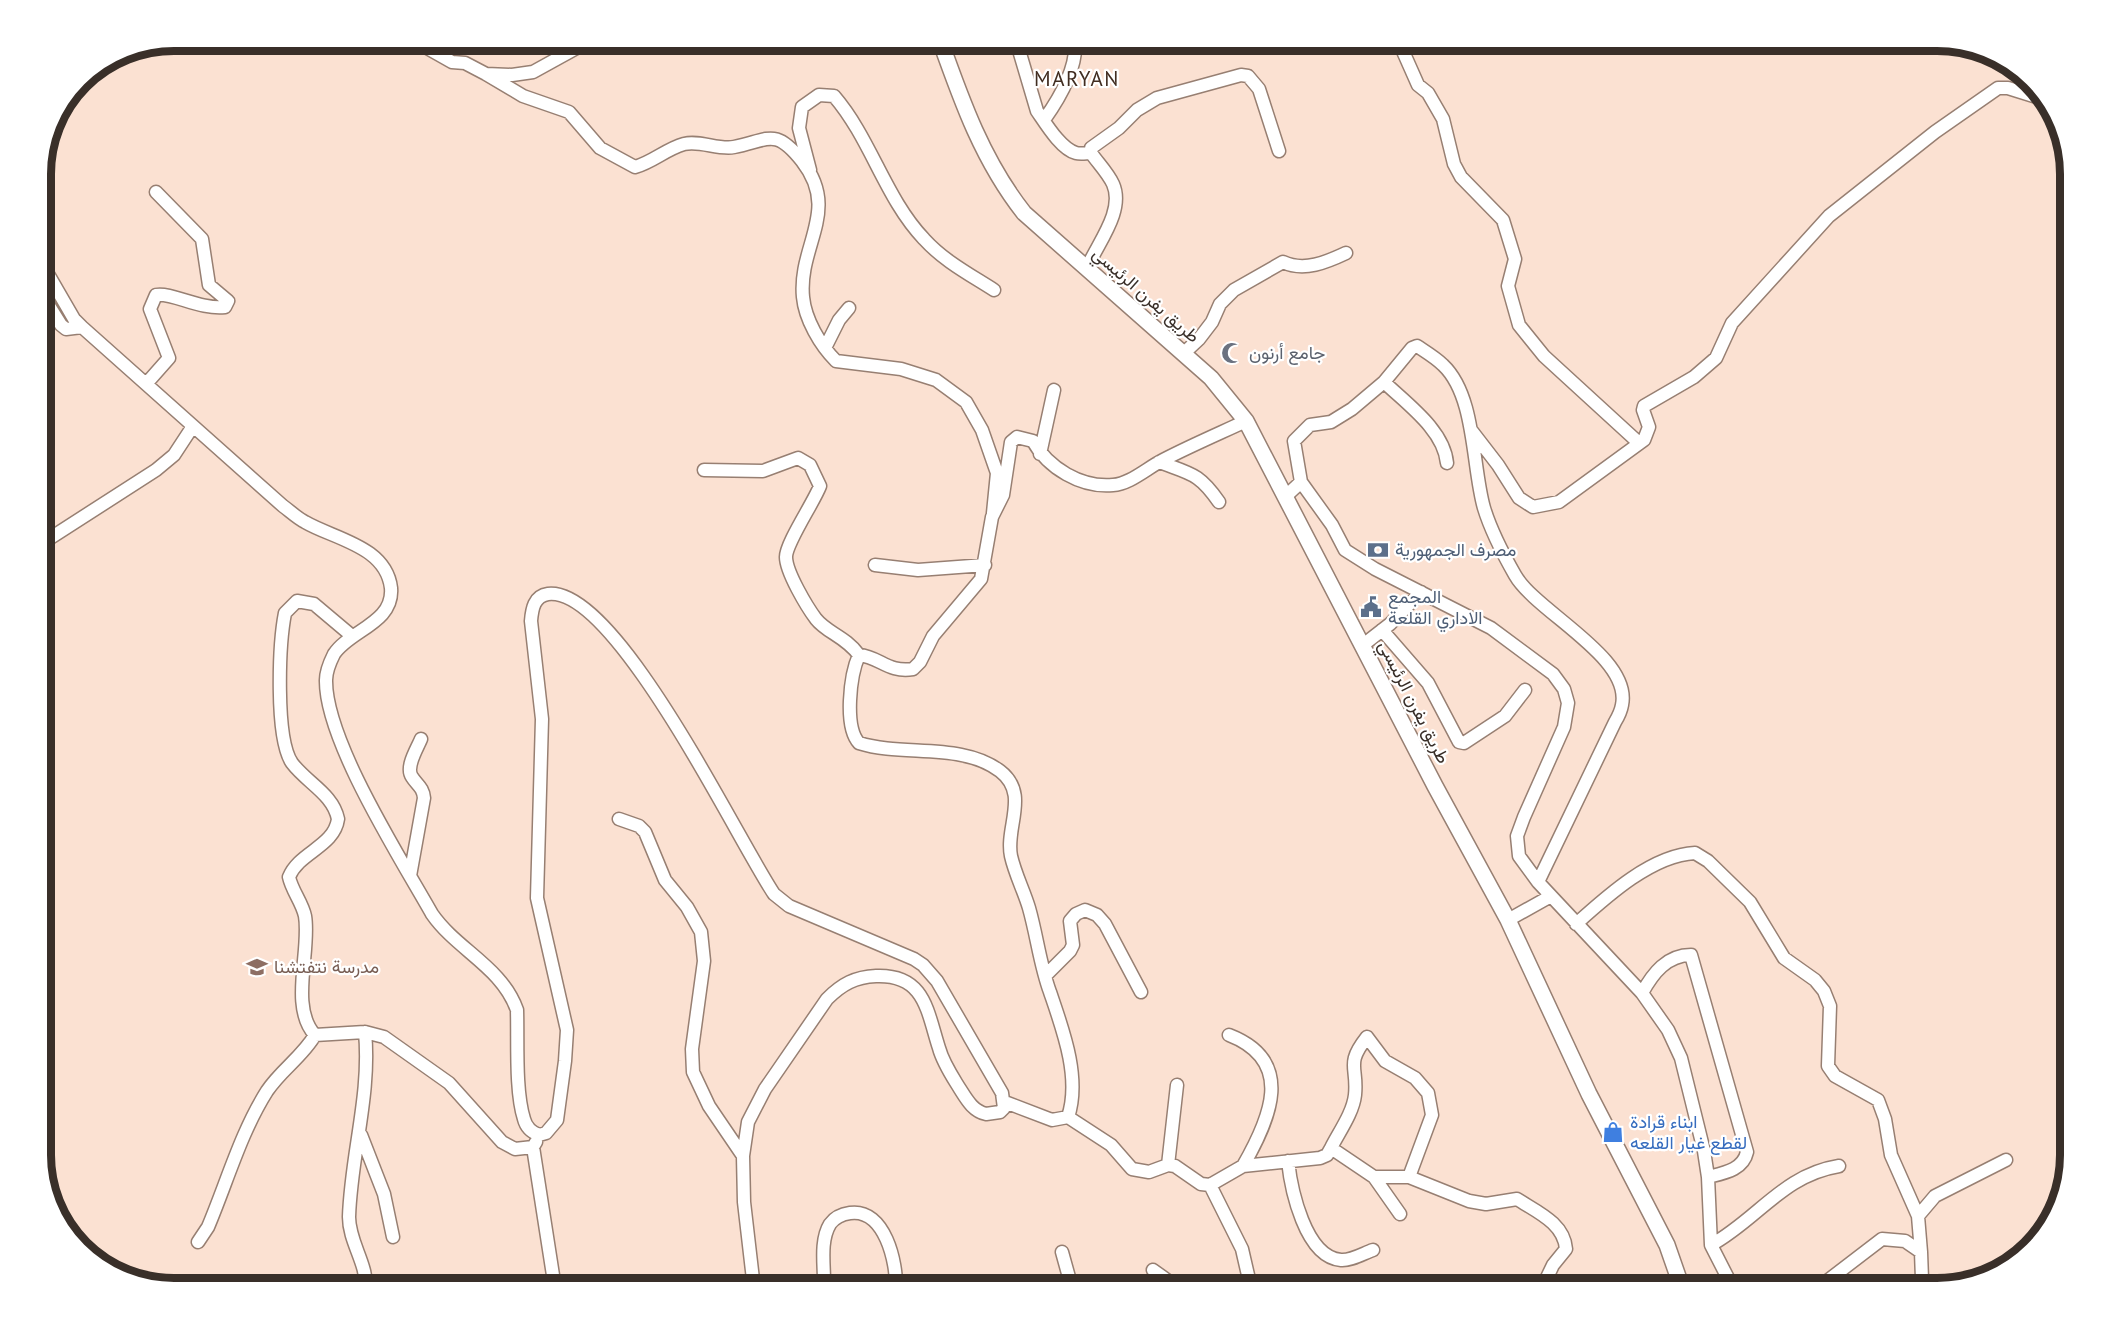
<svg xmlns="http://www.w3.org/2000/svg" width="2111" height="1329" font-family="'PT Sans',Vazirmatn,sans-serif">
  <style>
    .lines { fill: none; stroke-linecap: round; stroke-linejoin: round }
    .minor-casing { stroke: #977f72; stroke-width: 15 }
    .major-casing { stroke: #977f72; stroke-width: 18 }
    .minor { stroke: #fff; stroke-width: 12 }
    .major { stroke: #fff; stroke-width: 15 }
    .labels { text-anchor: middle; stroke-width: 4.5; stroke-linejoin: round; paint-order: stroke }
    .street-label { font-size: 18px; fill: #392f29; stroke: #fff }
    .worship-label { font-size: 18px; fill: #5b616d; stroke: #fff; text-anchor: start }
    .service-label { font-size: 18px; fill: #4e5e75; stroke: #fff; text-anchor: start }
    .education-label { font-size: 18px; fill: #785e54; stroke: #fff; text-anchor: start }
    .shop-label { font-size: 18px; fill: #366cbe; stroke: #fff; text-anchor: start }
    .quarter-label { font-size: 21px; letter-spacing: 1.5px; fill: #412d21; stroke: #fff }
    .rim { fill: none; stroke: #392f29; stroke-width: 8 }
  </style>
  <rect width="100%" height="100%" fill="#fbe1d2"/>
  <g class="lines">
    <defs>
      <path id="minor" d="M 413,40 L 452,62 L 465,63 L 486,74 L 512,75 L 533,72 L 582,45 L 584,40
        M 1016,40 L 1037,111 C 1046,124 1061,149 1076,153 C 1080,154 1087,153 1091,153 C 1098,163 1108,173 1113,184 C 1125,211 1097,244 1087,268
        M 1398,40 L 1418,85 L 1428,93 L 1443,119 L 1454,164 L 1461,177 L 1503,220 L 1515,259 L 1508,286 L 1519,325 L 1544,356 L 1639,443
        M 486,74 L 523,96 L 569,112 L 600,148 L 635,167 C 653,162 666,149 684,144 C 700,140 718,150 734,147 C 769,140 775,127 802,161 C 841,211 798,245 803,297 C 805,319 820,345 836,361 L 901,369 L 936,380 L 966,402 L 982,430 L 997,473 L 993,513
        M 1044,120 C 1059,99 1078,68 1075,40
        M 1091,153 L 1091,148 L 1119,128 L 1137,110 L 1157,98 L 1241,75 L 1248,76 L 1259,89 L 1279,151
        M 810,170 L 799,128 L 802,107 L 819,95 L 834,96 C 871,139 885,198 924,239 C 944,261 969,274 994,290
        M 41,262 L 74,319 L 82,327 L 283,506 C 290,511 297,518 305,522 C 334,539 386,546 391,588 C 394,623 350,630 334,654 C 330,662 326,671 326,680 C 325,740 401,859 432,914 C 457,950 502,967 517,1010 C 518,1041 515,1091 524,1119 C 526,1127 531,1132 539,1135 L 546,1133 L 557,1120 L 565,1061 L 567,1030 L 537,898 L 542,719 L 531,621 C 532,609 534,596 548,594 C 616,586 737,839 774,894 L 789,906 L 914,959 L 923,965 L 937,981 L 1002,1093 L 1004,1108 L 1000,1112 L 986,1114 C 973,1111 967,1100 960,1089 C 952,1076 943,1063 939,1048 C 927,1011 925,974 876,976 C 855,977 842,984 827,999 L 765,1089 L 748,1122 L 743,1156 L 744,1202 L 754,1288
        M 41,293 L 61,325 L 66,329 L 82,327
        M 825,348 L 839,320 L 849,308
        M 1184,353 L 1199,339 L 1212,322 L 1220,304 L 1234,290 L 1283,262 C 1304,272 1327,262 1346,253
        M 1384,382 C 1407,404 1444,430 1447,463
        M 146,384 L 169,358 L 150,309 L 156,295 C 172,292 200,310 225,307 L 228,301 L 209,285 L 202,239 L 156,192
        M 1471,430 L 1498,465 L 1519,498 L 1533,507 L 1559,502 L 1644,440 L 1649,427 L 1643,410 L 1644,406 L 1694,377 L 1716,358 L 1732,323 L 1829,216 L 1935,132 L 1998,88 L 2008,88 L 2046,100
        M 1040,454 L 1054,390
        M 1159,462 C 1191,474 1199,473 1219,502
        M 704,470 L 763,471 L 798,458 L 810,465 L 820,486 C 814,502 786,543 786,557 C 786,572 807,607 816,619 C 827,633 845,636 859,655
        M 1301,482 L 1294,441 L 1310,425 L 1331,422 L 1352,409 L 1384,382 L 1412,348 L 1417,346 C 1426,352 1436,358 1443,365 C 1476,396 1472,467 1484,508 C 1491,531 1503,554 1515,575 C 1536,612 1632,657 1622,705 C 1621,711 1618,717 1615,722 L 1538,882
        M 1286,496 L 1301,482 L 1332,525 L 1345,550 L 1375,569 L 1491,628 L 1553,674 L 1564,689 L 1568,703 L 1564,727 L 1524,817 L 1517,836 L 1519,856 L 1538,882 L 1642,993 L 1668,1030 L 1681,1058 L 1704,1151 L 1708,1177 L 1711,1245 L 1733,1288
        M 41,544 L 156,470 L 174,455 L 193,426
        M 875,565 L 918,570 L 985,565
        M 1382,630 L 1428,683 L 1459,742 L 1464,743 L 1505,716 L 1525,690
        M 352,636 L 314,604 L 297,601 L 285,613 C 279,644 275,738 292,763 C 307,783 333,794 338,819 C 334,847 299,852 289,877 C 292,891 302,902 305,916 C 311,950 289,1007 315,1035 L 365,1032 L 384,1037 L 449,1083 L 502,1142 L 515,1149 L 533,1147
        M 1363,645 L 1390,624 L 1421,592
        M 619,819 L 639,826 L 645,832 L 665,880 L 687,907 L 701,932 L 704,961 L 692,1049 L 693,1072 L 709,1106 L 743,1156
        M 410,876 L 424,798 C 423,787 417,785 412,777 C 405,767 417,749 421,739
        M 1508,920 L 1551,896
        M 1576,924 C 1607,896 1652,855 1695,853 L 1708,861 L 1750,902 L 1784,958 L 1815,980 L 1824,991 L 1830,1006 L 1828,1066 L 1835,1076 L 1878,1100 L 1885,1119 L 1891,1155 L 1918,1216 L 1921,1252
        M 1045,976 L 1070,951 L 1073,945 L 1070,921 L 1076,914 L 1085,910 L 1097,915 L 1105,924 L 1141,992
        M 1642,993 C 1653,973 1667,955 1691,955 L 1747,1152 C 1743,1170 1724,1173 1708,1177
        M 365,1032 C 371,1095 351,1154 349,1217 C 349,1242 367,1263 366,1288
        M 1229,1035 C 1296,1061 1270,1119 1243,1166
        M 1005,1102 L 1052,1120 L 1068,1117 C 1081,1078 1063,1030 1050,992 C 1040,965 1037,936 1029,908 C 1024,891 1015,874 1011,856 C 1005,827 1030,794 1000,771 C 962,742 903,757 859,743 C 844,727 850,675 859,655 C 880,657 888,673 913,669 L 920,662 L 933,636 L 981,579 L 992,517 L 1003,495 L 1011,442 L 1017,437 L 1033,441 C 1048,468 1081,488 1113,485 C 1130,484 1147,468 1163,460 C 1190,446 1218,434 1246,421
        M 1068,1117 L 1111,1145 L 1132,1169 L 1149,1172 L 1168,1165 L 1175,1166 L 1201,1184 L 1210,1185 L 1243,1166 L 1320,1158 L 1327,1155 L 1331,1148 L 1374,1177 L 1409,1177 L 1469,1201 L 1486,1204 L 1517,1199 C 1537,1212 1564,1223 1566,1249 L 1553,1265 L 1542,1288
        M 361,1135 L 384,1194 L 393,1237
        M 536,1142 L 533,1147 L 555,1288
        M 1331,1148 C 1339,1132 1353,1113 1355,1095 C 1358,1066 1345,1065 1367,1037 L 1385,1061 L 1415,1078 L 1428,1093 L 1432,1115 L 1409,1177
        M 1288,1161 C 1291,1189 1305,1257 1341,1260 C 1351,1261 1364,1253 1373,1250
        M 1168,1165 L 1177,1085
        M 1374,1177 L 1400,1214
        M 1210,1185 L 1242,1249 L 1251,1288
        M 1918,1216 L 1935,1196 L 2006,1160
        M 198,1242 L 208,1227 C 227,1182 241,1132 267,1091 C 281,1070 303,1056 315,1035
        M 1711,1245 C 1758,1219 1783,1175 1839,1166
        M 1062,1252 L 1072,1288
        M 1153,1270 L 1178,1288
        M 824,1288 C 825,1269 819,1242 830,1224 C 835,1217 843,1214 850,1213 C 885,1208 897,1263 896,1288
        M 1818,1288 L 1882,1239 L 1905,1241 L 1921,1252 L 1922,1279 L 1920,1288"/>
      <path id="major" d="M 940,40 C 962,102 983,161 1024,213 L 1211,378 L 1246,421 L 1435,786 L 1508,920 L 1589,1094 L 1667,1245 L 1682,1288"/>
    </defs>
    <use href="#minor" class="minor-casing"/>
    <use href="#major" class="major-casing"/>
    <use href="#minor" class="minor"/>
    <use href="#major" class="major"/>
  </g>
  <defs>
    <symbol id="mosque-bare" viewBox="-9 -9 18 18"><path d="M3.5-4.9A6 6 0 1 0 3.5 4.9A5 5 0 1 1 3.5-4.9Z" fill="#6b7280" stroke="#fff" stroke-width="2.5" paint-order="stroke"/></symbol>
    <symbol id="bank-bare" viewBox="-9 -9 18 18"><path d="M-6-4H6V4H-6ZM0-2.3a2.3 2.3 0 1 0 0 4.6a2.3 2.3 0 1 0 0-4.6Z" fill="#5c6f8a" stroke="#fff" stroke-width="2.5" paint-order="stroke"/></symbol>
    <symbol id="civic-bare" viewBox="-9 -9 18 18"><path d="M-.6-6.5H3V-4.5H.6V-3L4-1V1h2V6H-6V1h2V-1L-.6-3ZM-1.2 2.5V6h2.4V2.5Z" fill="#5c6f8a" stroke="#fff" stroke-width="2.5" paint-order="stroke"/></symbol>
    <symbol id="school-bare" viewBox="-9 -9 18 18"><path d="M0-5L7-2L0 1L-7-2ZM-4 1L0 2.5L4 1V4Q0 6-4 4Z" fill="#8d6e63" stroke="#fff" stroke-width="2.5" paint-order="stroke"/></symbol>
    <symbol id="shop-bare" viewBox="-9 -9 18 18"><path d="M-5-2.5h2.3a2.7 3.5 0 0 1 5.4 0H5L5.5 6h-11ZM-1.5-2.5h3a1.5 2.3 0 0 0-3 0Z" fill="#3f7fe0" stroke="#fff" stroke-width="2.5" paint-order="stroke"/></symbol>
  </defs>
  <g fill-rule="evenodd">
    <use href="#mosque-bare" x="1217" y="338" width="30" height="30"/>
    <use href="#bank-bare" x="1363" y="535" width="30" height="30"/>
    <use href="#civic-bare" x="1356" y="592" width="30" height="30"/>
    <use href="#school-bare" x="242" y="952" width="30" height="30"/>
    <use href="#shop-bare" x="1598" y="1117" width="30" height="30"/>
  </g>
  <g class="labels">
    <g class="street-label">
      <text transform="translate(1146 295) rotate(41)" y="6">طريق يفرن الرئيسي</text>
      <text transform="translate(1414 702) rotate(63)" y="6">طريق يفرن الرئيسي</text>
    </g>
    <g class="worship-label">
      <text x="1249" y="359">جامع أرنون</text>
    </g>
    <g class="service-label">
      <text x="1395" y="556">مصرف الجمهورية</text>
      <text x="1388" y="603">المجمع<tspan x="1388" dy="21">الاداري القلعة</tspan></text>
    </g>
    <g class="education-label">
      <text x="274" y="973">مدرسة نتفتشنا</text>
    </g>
    <g class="shop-label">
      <text x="1630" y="1128">ابناء قرادة<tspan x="1630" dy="21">لقطع غيار القلعه</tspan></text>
    </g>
    <g class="quarter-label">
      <text x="1077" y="86">MARYAN</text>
    </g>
  </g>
  <path d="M0 0H2111V1329H0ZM174 51H1937A123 123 0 0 1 2060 174V1155A123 123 0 0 1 1937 1278H174A123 123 0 0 1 51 1155V174A123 123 0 0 1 174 51Z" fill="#fff" fill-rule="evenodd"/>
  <path class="rim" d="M174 51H1937A123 123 0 0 1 2060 174V1155A123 123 0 0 1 1937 1278H174A123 123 0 0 1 51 1155V174A123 123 0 0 1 174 51Z"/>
</svg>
